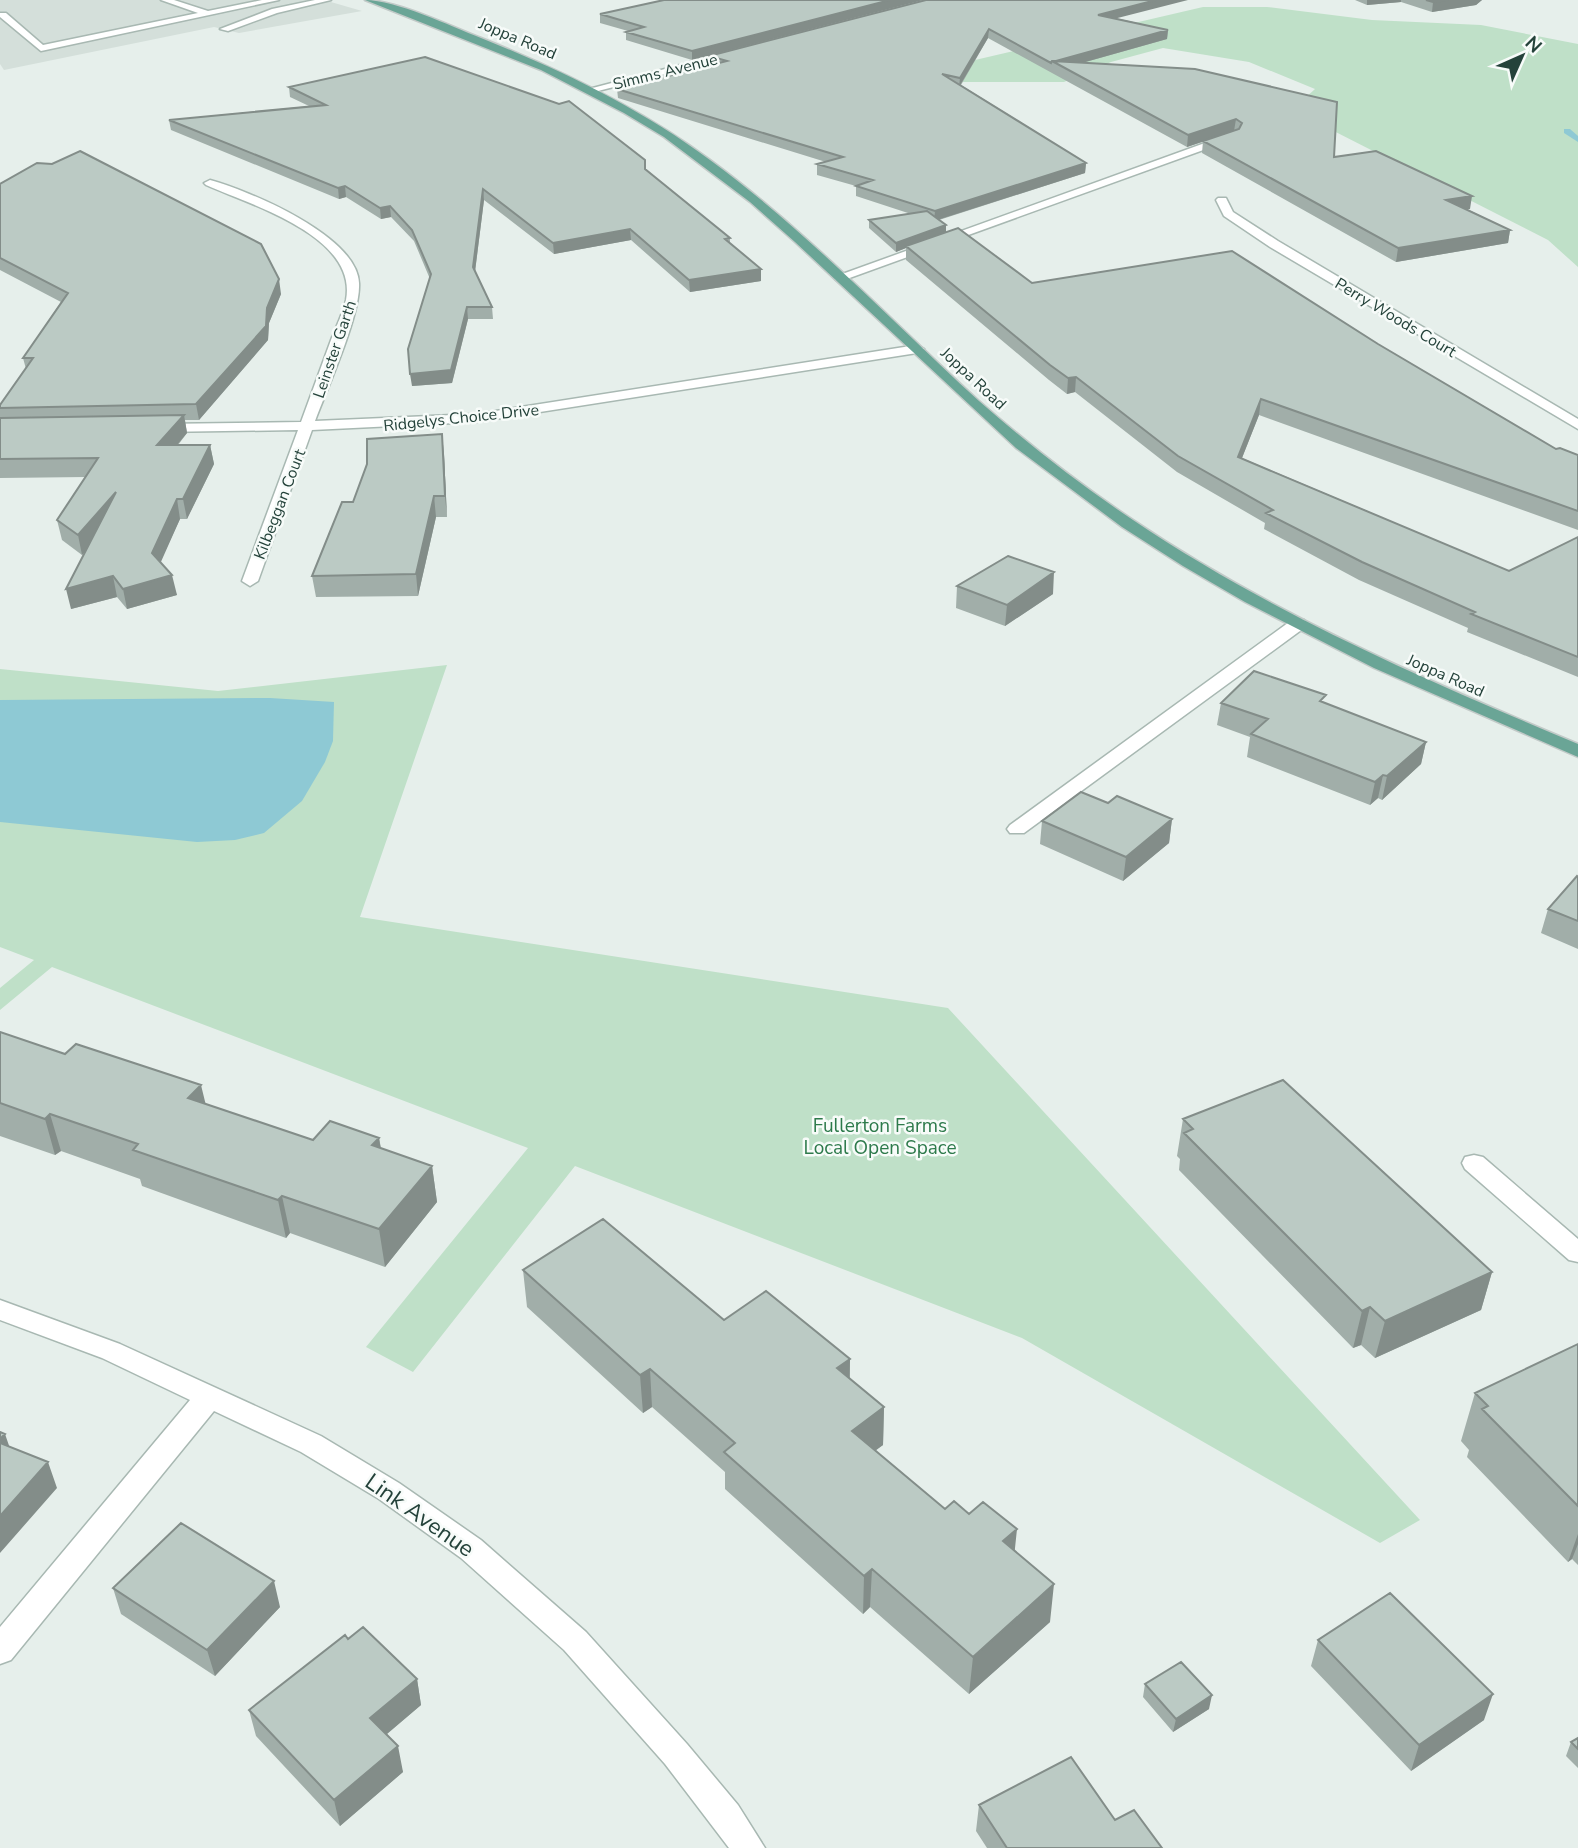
<svg xmlns="http://www.w3.org/2000/svg" width="1578" height="1848" font-family="'Nunito Sans',sans-serif">
  <style>
    .built { fill: #d4dfda }
    .green { fill: #bfe0c8 }
    .water { fill: #8ec9d4 }
    .lines { fill: none; stroke-linecap: round; stroke-linejoin: round }
    .stream { fill: #8ec9d4; fill-rule: evenodd }
    .minor-casing { stroke: #a8b8b2; stroke-width: 3 }
    .major-casing { stroke: #c2cac8; stroke-width: 3 }
    .minor { fill: #fff; fill-rule: evenodd }
    .major { fill: #6aa596; fill-rule: evenodd }
    .wall { fill: #a1aea9 }
    .shaded-wall { fill: #838d89 }
    .building { fill: #bbcac4; stroke: #838d89; stroke-width: 2 }
    .labels { text-anchor: middle; stroke-width: 5; stroke-linejoin: round; paint-order: stroke }
    .far-street-label { font-size: 16px; fill: #24423a; stroke: #f7fbf9 }
    .park-label { font-size: 19px; fill: #2d7a4b; stroke: #f7fbf9 }
    .near-street-label { font-size: 23px; fill: #24423a; stroke: #f7fbf9 }
  </style>
  <rect width="100%" height="100%" fill="#e6efeb"/>
  <path class="built" d="M 0,0 L 324,0 L 362,11 L 239,33 L 214,27 L 4,70 L 0,64 Z"/>
  <path class="green" d="M 1203,7 L 1267,7 L 1372,20 L 1481,25 L 1578,44 L 1578,267 L 1548,240 L 1318,123 L 1303,100 L 1315,89 L 1249,62 L 1163,48 L 1111,62 L 1064,82 L 927,82 L 945,67 Z
    M 447,665 L 360,917 L 948,1008 L 1420,1520 L 1380,1543 L 1022,1338 L 575,1166 L 413,1372 L 366,1347 L 528,1148 L 52,967 L 0,1010 L 0,988 L 34,960 L 0,947 L 0,669 L 218,691 Z"/>
  <path class="water" d="M 270,698 L 334,702 L 333,741 L 325,762 L 302,801 L 264,833 L 235,840 L 197,842 L 0,822 L 0,700 Z"/>
  <g class="lines">
    <path class="stream" d="M 1564,129 L 1570,129 L 1578,136 L 1578,142 L 1564,133 Z"/>
    <defs>
      <path id="minor" d="M 161,0 L 174,0 L 208,11 L 262,0 L 279,0 L 41,51 L 0,17 L 0,13 L 6,13 L 43,45 L 198,13 Z
        M 315,0 L 331,0 L 277,13 L 228,31 L 220,29 L 272,9 Z
        M 737,50 L 740,51 L 740,55 L 590,93 L 585,90 Z
        M 1227,135 L 1232,138 L 1231,140 L 844,280 L 836,280 L 834,277 Z
        M 210,180 C 250,191 357,236 359,283 C 361,314 327,389 315,421 L 476,414 L 917,345 L 924,349 L 917,353 L 476,422 L 312,430 L 258,581 L 250,586 L 242,581 L 298,430 L 160,432 L 153,428 L 160,424 L 301,422 C 311,395 321,367 331,340 C 336,327 343,313 346,300 C 358,236 251,205 206,185 L 204,183 Z
        M 1218,198 L 1226,198 L 1233,212 L 1278,241 L 1578,419 L 1578,429 L 1270,247 L 1224,216 L 1216,200 Z
        M 1298,619 L 1304,620 L 1306,624 L 1304,628 L 1024,833 L 1010,833 L 1007,829 L 1010,825 L 1292,620 Z
        M 1474,1155 L 1483,1157 L 1578,1239 L 1578,1262 L 1569,1260 L 1465,1169 L 1462,1163 L 1465,1157 Z
        M 0,1300 L 120,1344 L 321,1436 L 399,1483 L 481,1540 L 586,1632 L 687,1744 L 738,1805 L 765,1848 L 729,1848 L 665,1764 L 564,1650 L 461,1558 L 379,1499 L 301,1452 L 214,1411 L 11,1660 L 0,1664 L 0,1627 L 190,1400 L 102,1358 L 0,1320 Z"/>
      <path id="major" d="M 365,0 C 396,0 450,26 481,38 C 561,70 640,108 710,160 C 807,231 890,320 979,401 C 1028,444 1079,484 1133,520 C 1271,613 1425,680 1578,744 L 1578,757 L 1374,668 L 1245,602 L 1183,566 L 1122,527 L 1016,448 L 795,242 L 750,202 L 664,137 L 624,113 L 541,70 Z"/>
    </defs>
    <use href="#minor" class="minor-casing"/>
    <use href="#major" class="major-casing"/>
    <use href="#minor" class="minor"/>
    <use href="#major" class="major"/>
  </g>
  <path class="wall" d="M 923,0 L 692,60 L 626,40 L 626,32 L 628,31 L 600,23 L 600,14 Z
    M 926,0 L 1116,18 L 1168,30 L 1167,39 L 1082,63 L 1195,69 L 1334,157 L 1470,209 L 1467,209 L 1510,230 L 1508,243 L 1396,262 L 1202,153 L 1203,141 L 1214,138 L 1187,147 L 988,38 L 961,85 L 1086,163 L 1085,173 L 939,220 L 946,225 L 946,232 L 1032,283 L 1378,344 L 1556,449 L 1578,455 L 1578,530 L 1259,415 L 1242,458 L 1509,571 L 1578,537 L 1578,677 L 1467,632 L 1468,628 L 1359,580 L 1264,529 L 1265,523 L 1177,472 L 1075,392 L 1067,394 L 1049,380 L 906,260 L 906,248 L 896,252 L 869,228 L 869,220 L 911,214 L 856,196 L 856,186 L 817,175 L 817,164 L 826,162 L 618,98 L 617,89 L 711,65 L 709,65 L 709,56 Z
    M 1355,0 L 1482,0 L 1476,5 L 1432,12 L 1401,2 L 1367,5 Z
    M 289,87 L 645,169 L 730,238 L 730,243 L 761,269 L 761,281 L 690,292 L 631,240 L 554,254 L 484,200 L 475,272 L 492,307 L 493,319 L 468,319 L 452,383 L 412,386 L 430,279 L 414,241 L 391,217 L 381,219 L 346,197 L 339,199 L 171,130 L 169,120 L 309,106 L 290,97 Z
    M 0,184 L 281,294 L 269,323 L 268,340 L 199,420 L 185,420 L 187,433 L 178,445 L 210,445 L 214,464 L 187,519 L 180,519 L 160,562 L 177,595 L 127,609 L 117,597 L 71,609 L 85,552 L 82,555 L 62,540 L 57,520 L 86,477 L 0,478 L 0,405 L 26,369 L 23,358 L 61,302 L 0,270 Z
    M 444,454 L 447,517 L 436,517 L 418,596 L 316,597 L 312,576 L 353,502 Z
    M 957,586 L 1053,594 L 1005,626 L 956,608 Z
    M 1221,703 L 1324,703 L 1426,742 L 1421,764 L 1382,800 L 1378,798 L 1370,805 L 1247,757 L 1250,737 L 1217,725 Z
    M 1108,803 L 1172,819 L 1169,843 L 1123,881 L 1040,844 L 1042,821 Z
    M 1578,877 L 1578,949 L 1541,933 L 1548,909 Z
    M 0,1032 L 206,1104 L 313,1140 L 379,1138 L 381,1148 L 432,1166 L 437,1202 L 385,1267 L 290,1233 L 286,1238 L 142,1186 L 140,1179 L 61,1151 L 55,1155 L 0,1136 Z
    M 1183,1119 L 1492,1272 L 1481,1310 L 1375,1358 L 1361,1345 L 1353,1348 L 1179,1170 L 1180,1159 L 1177,1156 Z
    M 523,1270 L 724,1320 L 850,1359 L 850,1379 L 884,1407 L 883,1445 L 875,1450 L 945,1509 L 1015,1552 L 1050,1622 L 969,1694 L 870,1607 L 863,1614 L 725,1489 L 725,1472 L 652,1407 L 643,1413 L 527,1307 Z
    M 1578,1344 L 1578,1565 L 1572,1559 L 1568,1562 L 1467,1457 L 1469,1450 L 1461,1441 L 1475,1393 Z
    M 113,1588 L 280,1607 L 215,1676 L 121,1614 Z
    M 348,1639 L 417,1679 L 421,1705 L 387,1734 L 403,1772 L 340,1826 L 256,1736 L 249,1710 Z
    M 1318,1640 L 1484,1720 L 1411,1771 L 1311,1666 Z
    M 1145,1684 L 1209,1709 L 1173,1732 L 1143,1697 Z
    M 1578,1738 L 1578,1768 L 1566,1756 L 1571,1742 Z
    M 979,1805 L 1162,1848 L 987,1848 L 976,1831 Z"/>
  <path class="shaded-wall" d="M 890,0 L 923,0 L 692,60 L 692,51 Z
    M 1156,0 L 1188,0 L 1098,23 L 1098,15 Z
    M 1367,0 L 1401,0 L 1401,2 L 1367,5 Z
    M 1448,0 L 1482,0 L 1476,5 L 1432,12 L 1433,2 Z
    M 989,29 L 988,38 L 959,87 L 960,78 Z
    M 1168,30 L 1167,39 L 1064,68 L 1054,62 Z
    M 1236,119 L 1234,131 L 1187,147 L 1188,135 Z
    M 1086,163 L 1085,173 L 934,221 L 935,211 Z
    M 345,186 L 346,197 L 339,199 L 338,188 Z
    M 483,189 L 484,200 L 474,279 L 473,267 Z
    M 1472,196 L 1470,209 L 1444,212 L 1446,200 Z
    M 390,206 L 391,217 L 381,219 L 380,208 Z
    M 946,225 L 946,234 L 906,246 L 906,248 L 896,252 L 896,243 Z
    M 630,229 L 631,240 L 554,254 L 553,243 Z
    M 1510,230 L 1508,243 L 1396,262 L 1398,248 Z
    M 761,269 L 761,281 L 690,292 L 689,280 Z
    M 279,279 L 281,294 L 269,323 L 268,340 L 199,420 L 196,404 Z
    M 467,307 L 468,319 L 452,383 L 412,386 L 410,374 Z
    M 1076,377 L 1075,392 L 1067,394 L 1068,378 Z
    M 1261,399 L 1259,415 L 1236,473 L 1238,457 Z
    M 184,415 L 187,433 L 161,464 L 157,445 Z
    M 442,434 L 444,454 L 447,517 L 445,496 Z
    M 210,445 L 214,464 L 187,519 L 183,499 Z
    M 116,492 L 120,512 L 82,555 L 78,535 Z
    M 434,496 L 436,517 L 418,596 L 416,574 Z
    M 177,499 L 180,519 L 156,573 L 152,553 Z
    M 1054,572 L 1053,594 L 1005,626 L 1007,605 Z
    M 172,575 L 177,595 L 127,609 L 123,589 Z
    M 113,576 L 117,597 L 71,609 L 66,589 Z
    M 1426,742 L 1421,764 L 1382,800 L 1387,776 Z
    M 1383,775 L 1378,798 L 1370,805 L 1375,782 Z
    M 1172,819 L 1169,843 L 1123,881 L 1126,857 Z
    M 201,1085 L 210,1122 L 188,1098 Z
    M 50,1114 L 61,1151 L 55,1155 L 45,1119 Z
    M 379,1138 L 385,1175 L 372,1145 Z
    M 432,1166 L 437,1202 L 385,1267 L 379,1229 Z
    M 282,1196 L 290,1233 L 286,1238 L 278,1200 Z
    M 1492,1272 L 1481,1310 L 1375,1358 L 1385,1321 Z
    M 1370,1307 L 1361,1345 L 1353,1348 L 1362,1311 Z
    M 850,1359 L 849,1396 L 837,1368 Z
    M 650,1369 L 652,1407 L 643,1413 L 640,1375 Z
    M 884,1407 L 883,1445 L 851,1469 L 852,1431 Z
    M 5,1434 L 14,1460 L 0,1451 L 0,1439 Z
    M 48,1462 L 57,1488 L 0,1553 L 0,1516 Z
    M 1017,1529 L 1013,1567 L 1003,1541 Z
    M 1578,1534 L 1578,1544 L 1572,1559 L 1568,1562 Z
    M 872,1569 L 870,1607 L 863,1614 L 864,1576 Z
    M 274,1581 L 280,1607 L 215,1676 L 207,1650 Z
    M 1054,1584 L 1050,1622 L 969,1694 L 973,1657 Z
    M 417,1679 L 421,1705 L 375,1744 L 370,1718 Z
    M 1493,1694 L 1484,1720 L 1411,1771 L 1419,1745 Z
    M 1212,1695 L 1209,1709 L 1173,1732 L 1176,1719 Z
    M 398,1746 L 403,1772 L 340,1826 L 334,1800 Z"/>
  <path class="building" d="M 664,0 L 890,0 L 692,51 L 626,32 L 644,27 L 600,14 Z
    M 926,0 L 1156,0 L 1098,15 L 1168,30 L 1056,61 L 1052,61 L 1051,63 L 989,29 L 960,78 L 942,74 L 1086,163 L 935,211 L 856,186 L 873,180 L 817,164 L 843,157 L 617,89 L 727,61 L 709,56 Z
    M 1426,0 L 1448,0 L 1433,2 Z
    M 425,57 L 559,104 L 569,101 L 645,160 L 645,169 L 730,238 L 725,239 L 761,269 L 689,280 L 630,229 L 553,243 L 483,189 L 473,267 L 492,307 L 467,307 L 451,370 L 410,374 L 408,349 L 431,274 L 412,230 L 390,206 L 380,208 L 345,186 L 338,188 L 169,120 L 326,105 L 289,87 Z
    M 1052,61 L 1195,69 L 1337,102 L 1334,157 L 1376,151 L 1472,196 L 1446,200 L 1510,230 L 1398,248 L 1203,141 L 1239,129 L 1242,123 L 1236,119 L 1188,135 Z
    M 80,151 L 261,244 L 279,279 L 267,308 L 266,326 L 196,404 L 0,408 L 0,405 L 33,358 L 23,358 L 68,293 L 0,258 L 0,184 L 37,163 L 52,164 Z
    M 927,211 L 946,225 L 896,243 L 869,220 Z
    M 958,228 L 1032,283 L 1232,251 L 1378,344 L 1556,449 L 1560,448 L 1578,455 L 1578,511 L 1261,399 L 1238,457 L 1509,571 L 1578,537 L 1578,657 L 1471,614 L 1475,612 L 1362,562 L 1266,513 L 1273,510 L 1178,456 L 1076,377 L 1068,378 L 1050,365 L 906,246 Z
    M 184,415 L 157,445 L 210,445 L 183,499 L 177,499 L 152,553 L 172,575 L 123,589 L 113,576 L 66,589 L 116,492 L 78,535 L 57,520 L 98,458 L 0,459 L 0,418 Z
    M 442,434 L 445,496 L 434,496 L 416,574 L 312,576 L 342,502 L 353,502 L 367,464 L 367,439 Z
    M 1008,556 L 1054,572 L 1007,605 L 957,586 Z
    M 1254,671 L 1326,695 L 1320,701 L 1426,742 L 1387,776 L 1383,775 L 1375,782 L 1251,734 L 1268,719 L 1221,703 Z
    M 1081,792 L 1108,803 L 1117,796 L 1172,819 L 1126,857 L 1042,821 Z
    M 1577,876 L 1578,877 L 1578,921 L 1548,909 Z
    M 0,1032 L 65,1054 L 76,1044 L 201,1085 L 188,1098 L 313,1140 L 330,1121 L 379,1138 L 372,1145 L 432,1166 L 379,1229 L 282,1196 L 278,1200 L 133,1150 L 138,1144 L 50,1114 L 45,1119 L 0,1103 Z
    M 1283,1080 L 1492,1272 L 1385,1321 L 1370,1307 L 1362,1311 L 1184,1133 L 1193,1129 L 1183,1119 Z
    M 603,1219 L 724,1320 L 766,1291 L 850,1359 L 837,1368 L 884,1407 L 852,1431 L 945,1509 L 954,1501 L 969,1514 L 983,1502 L 1017,1529 L 1003,1541 L 1054,1584 L 973,1657 L 872,1569 L 864,1576 L 724,1452 L 735,1443 L 650,1369 L 640,1375 L 523,1270 Z
    M 1578,1344 L 1578,1506 L 1482,1409 L 1488,1406 L 1475,1393 Z
    M 0,1432 L 5,1434 L 0,1439 Z
    M 0,1443 L 48,1462 L 0,1516 Z
    M 181,1523 L 274,1581 L 207,1650 L 113,1588 Z
    M 1390,1593 L 1493,1694 L 1419,1745 L 1318,1640 Z
    M 363,1627 L 417,1679 L 370,1718 L 398,1746 L 334,1800 L 249,1710 L 345,1635 L 348,1639 Z
    M 1181,1662 L 1212,1695 L 1176,1719 L 1145,1684 Z
    M 1578,1738 L 1578,1749 L 1571,1742 Z
    M 1071,1757 L 1115,1820 L 1134,1810 L 1162,1848 L 1007,1848 L 979,1805 Z"/>
  <g class="labels">
    <g class="far-street-label">
      <text transform="translate(518 38) rotate(23)" y="6">Joppa Road</text>
      <text transform="translate(665 71) rotate(-14)" y="6">Simms Avenue</text>
      <text transform="translate(1396 317) rotate(31)" y="6">Perry Woods Court</text>
      <text transform="translate(334 349) rotate(-71)" y="6">Leinster Garth</text>
      <text transform="translate(974 378) rotate(43)" y="6">Joppa Road</text>
      <text transform="translate(461 417) rotate(-6)" y="6">Ridgelys Choice Drive</text>
      <text transform="translate(279 504) rotate(-69)" y="6">Kilbeggan Court</text>
      <text transform="translate(1446 675) rotate(24)" y="6">Joppa Road</text>
    </g>
    <g class="park-label">
      <text x="880" y="1132">Fullerton Farms<tspan x="880" dy="22">Local Open Space</tspan></text>
    </g>
    <g class="near-street-label">
      <text transform="translate(420 1515) rotate(35)" y="8">Link Avenue</text>
    </g>
  </g>
  <g transform="translate(1522 56) rotate(45)" stroke="#f7fbf9" stroke-width="5" paint-order="stroke">
  <path d="M0-5L12 26L0 18L-12 26Z" fill="#24423a"/>
  <text y="-10" font-size="19" font-weight="bold" text-anchor="middle" fill="#24423a">N</text>
  </g>
</svg>
